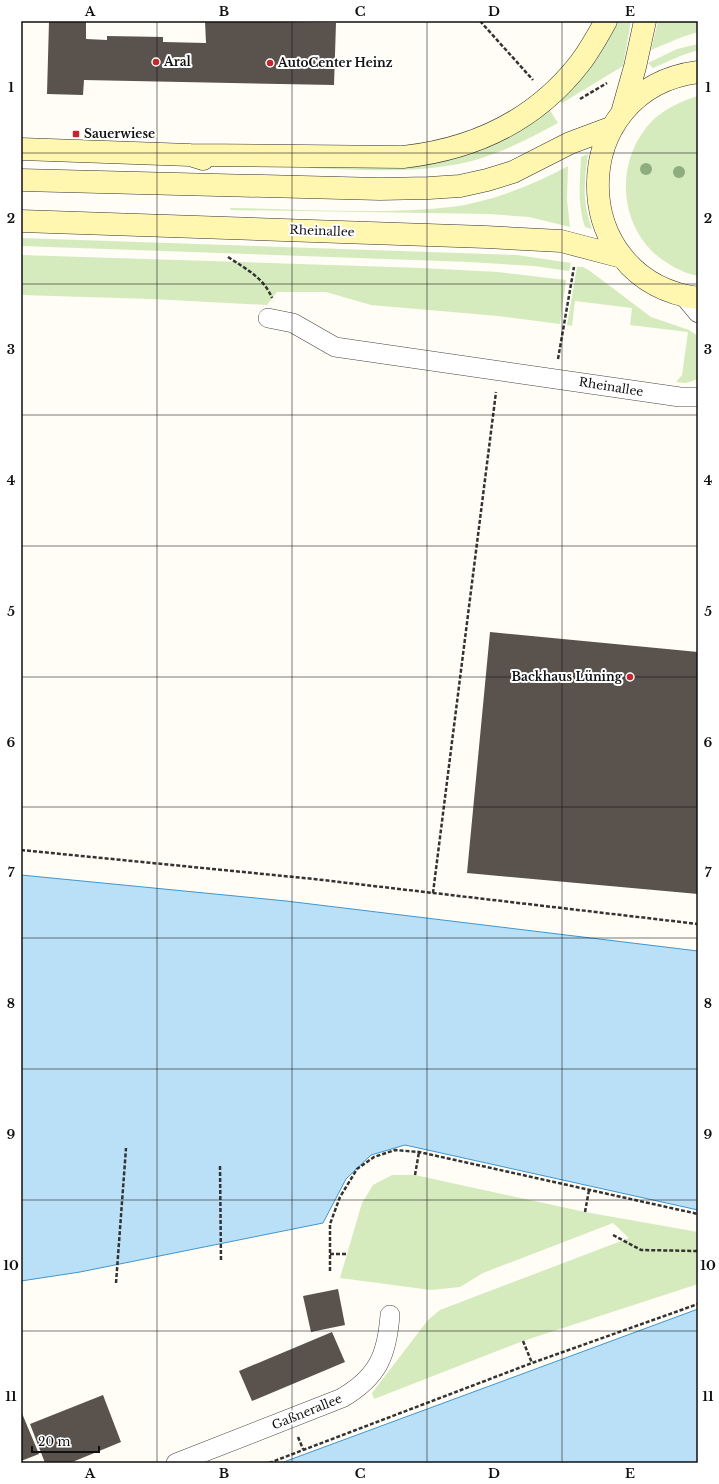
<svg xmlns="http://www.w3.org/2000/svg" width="719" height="1484" font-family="'Libre Baskerville',serif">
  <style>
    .green { fill: #d5ebbd }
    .water { fill: #b9e0f7; stroke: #3f96cf }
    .building { fill: #5a524d }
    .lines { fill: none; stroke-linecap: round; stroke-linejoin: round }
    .street-casing { stroke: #444; stroke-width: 20 }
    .secondary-casing { stroke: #333; stroke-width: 23 }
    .path { stroke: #333; stroke-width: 2.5; stroke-dasharray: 4 2; stroke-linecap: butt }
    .street { stroke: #fff; stroke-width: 19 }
    .secondary { stroke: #fff6b0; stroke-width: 22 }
    .tree { fill: #8dad7f }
    .grid { fill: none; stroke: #111; stroke-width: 1; stroke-opacity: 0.55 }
    .poi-dot { fill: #c4262e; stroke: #fff; stroke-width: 1.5 }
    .labels { text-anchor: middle; stroke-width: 4; stroke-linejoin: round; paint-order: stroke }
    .poi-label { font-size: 12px; font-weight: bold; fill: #111; stroke: #fff; text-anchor: start }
    .street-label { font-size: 12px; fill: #111; stroke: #fff }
    .neatline { fill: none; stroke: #111; stroke-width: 1.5 }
    .grid-label { font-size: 13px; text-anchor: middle; font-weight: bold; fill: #111 }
  </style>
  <rect width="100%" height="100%" fill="#fffdf5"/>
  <path class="green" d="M 614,21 L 631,21 L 623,66 L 562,103 L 557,98 Z
    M 658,21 L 698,21 L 698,32 L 682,37 L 651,50 Z
    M 698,44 L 698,50 L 680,56 L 653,68 L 648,63 L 677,49 Z
    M 698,96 L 698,276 C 682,273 667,264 655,254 C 617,219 616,157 653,120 C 666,108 681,101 698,96 Z
    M 548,107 L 558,123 C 525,141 490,159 453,165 C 406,173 358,170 310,168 L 309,162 L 394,164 Z
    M 588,154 C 584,182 582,201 592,229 L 585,227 C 577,203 580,182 581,157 Z
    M 568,166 L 567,199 L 570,227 L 529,217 L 490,214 L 231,210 L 230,208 C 302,209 379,215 451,207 C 491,202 533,185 568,166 Z
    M 21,238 L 517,255 L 571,263 L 569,271 L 534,266 L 470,262 L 21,246 Z
    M 21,255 L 422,268 L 498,272 L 566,280 L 560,324 L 498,316 L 371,305 L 326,292 L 277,292 L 267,305 L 152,299 L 21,295 Z
    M 577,267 L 583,267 L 590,271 L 651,317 L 689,330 L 698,336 L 698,379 L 686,383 L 676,382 L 682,375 L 688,332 L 630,325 L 632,308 L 575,301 L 572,326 L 567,325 Z
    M 392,1175 L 415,1175 L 585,1212 L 698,1232 L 698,1284 L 523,1341 L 374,1399 L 372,1393 L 428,1320 L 440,1310 L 629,1238 L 613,1223 L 483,1273 L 460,1287 L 431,1290 L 340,1278 L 362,1203 L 373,1185 Z"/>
  <path class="water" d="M 21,875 L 286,901 L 698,951 L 698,1210 L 405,1145 L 371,1155 L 346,1179 L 323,1223 L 80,1272 L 21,1281 Z
    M 698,1309 L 698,1463 L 281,1463 Z"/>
  <path class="building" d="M 49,21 L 86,21 L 86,39 L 107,40 L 107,36 L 163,37 L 163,42 L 206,43 L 205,21 L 336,23 L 334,85 L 84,80 L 83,95 L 47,94 Z
    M 490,632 L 698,652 L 698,894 L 467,873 Z
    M 338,1289 L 345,1325 L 311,1332 L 303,1296 Z
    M 332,1332 L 345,1362 L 252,1401 L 239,1371 Z
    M 103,1395 L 121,1442 L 70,1463 L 45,1463 L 30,1424 Z
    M 21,1411 L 39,1454 L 21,1461 Z"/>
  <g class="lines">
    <defs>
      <path id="street" d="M 683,295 L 698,313
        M 268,318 L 293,323 L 335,347 L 680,397 L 698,397
        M 176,1463 L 342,1398 C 378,1377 387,1355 390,1315"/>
      <path id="secondary" d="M 698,72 C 565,89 564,280 698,298
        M 622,113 L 635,67 L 645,21
        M 21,149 L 190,155 L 203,159
        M 190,155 L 403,157 C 475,149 535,121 580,63 C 590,50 598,35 606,21
        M 21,180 L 380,189 L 429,188 L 460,186 L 487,180 L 513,172 L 570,143 L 613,127
        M 21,221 L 486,237 L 561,241 L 622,257"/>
    </defs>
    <use href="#street" class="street-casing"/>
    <use href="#secondary" class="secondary-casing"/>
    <path class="path" d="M 480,21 L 533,80
      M 580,99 L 607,83
      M 228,257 C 246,269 264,278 272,298
      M 558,359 L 574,267
      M 21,850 L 314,879 L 698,924
      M 433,893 L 496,392
      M 220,1166 L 221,1262
      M 415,1175 L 419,1152
      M 585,1212 L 589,1190
      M 613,1235 L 641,1250 L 698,1251
      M 330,1254 L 348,1254
      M 330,1271 L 330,1224 L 340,1197 L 357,1169 L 374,1157 L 395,1150 L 419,1152 L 698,1214
      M 116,1283 L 126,1148
      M 523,1341 L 532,1363
      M 298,1437 L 303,1449
      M 269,1463 L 532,1363 L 698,1304"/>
    <use href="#street" class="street"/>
    <use href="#secondary" class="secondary"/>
  </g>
  <g class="tree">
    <circle cx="646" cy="169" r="6"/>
    <circle cx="679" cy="172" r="6"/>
  </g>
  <path class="grid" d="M 157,21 L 157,1463M 292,21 L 292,1463M 427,21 L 427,1463M 562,21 L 562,1463M 21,153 L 698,153M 21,284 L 698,284M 21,415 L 698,415M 21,546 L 698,546M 21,677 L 698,677M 21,807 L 698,807M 21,938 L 698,938M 21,1069 L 698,1069M 21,1200 L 698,1200M 21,1331 L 698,1331"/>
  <g class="poi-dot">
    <circle cx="156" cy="62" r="4"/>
    <circle cx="270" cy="63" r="4"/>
    <rect x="72" y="130" width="8" height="8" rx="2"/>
    <circle cx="630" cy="677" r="4"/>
  </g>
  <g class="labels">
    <g class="poi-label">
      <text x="164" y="66">Aral</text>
      <text x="278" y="67">AutoCenter Heinz</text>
      <text x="84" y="138">Sauerwiese</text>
      <text x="622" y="681" text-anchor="end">Backhaus Lüning</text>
    </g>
    <g class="street-label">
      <text transform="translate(322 231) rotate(2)" y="4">Rheinallee</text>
      <text transform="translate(611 387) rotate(9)" y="4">Rheinallee</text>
      <text transform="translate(307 1412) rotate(-22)" y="4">Gaßnerallee</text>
    </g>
  </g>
  <rect width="719" height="1484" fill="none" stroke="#ffffff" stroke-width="44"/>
  <path d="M32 1446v6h67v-6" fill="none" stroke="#111111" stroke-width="2"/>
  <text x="38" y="1446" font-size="12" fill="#111111" stroke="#ffffff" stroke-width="3" paint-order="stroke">20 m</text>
  <rect x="22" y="22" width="675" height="1440" class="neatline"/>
  <g class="grid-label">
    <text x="90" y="16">A</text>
    <text x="224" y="16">B</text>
    <text x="360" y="16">C</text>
    <text x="494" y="16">D</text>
    <text x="630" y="16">E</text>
    <text x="11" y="92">1</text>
    <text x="708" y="92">1</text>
    <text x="11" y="223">2</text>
    <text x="708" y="223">2</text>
    <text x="11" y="354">3</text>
    <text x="708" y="354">3</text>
    <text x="11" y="485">4</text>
    <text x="708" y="485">4</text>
    <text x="11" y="616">5</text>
    <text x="708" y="616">5</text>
    <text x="11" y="747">6</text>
    <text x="708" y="747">6</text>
    <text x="11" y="877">7</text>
    <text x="708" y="877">7</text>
    <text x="11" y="1008">8</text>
    <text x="708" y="1008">8</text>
    <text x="11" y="1139">9</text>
    <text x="708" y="1139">9</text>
    <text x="11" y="1270">10</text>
    <text x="708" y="1270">10</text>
    <text x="11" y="1401">11</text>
    <text x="708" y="1401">11</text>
    <text x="90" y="1478">A</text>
    <text x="224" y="1478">B</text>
    <text x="360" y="1478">C</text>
    <text x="494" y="1478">D</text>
    <text x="630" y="1478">E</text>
  </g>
</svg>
